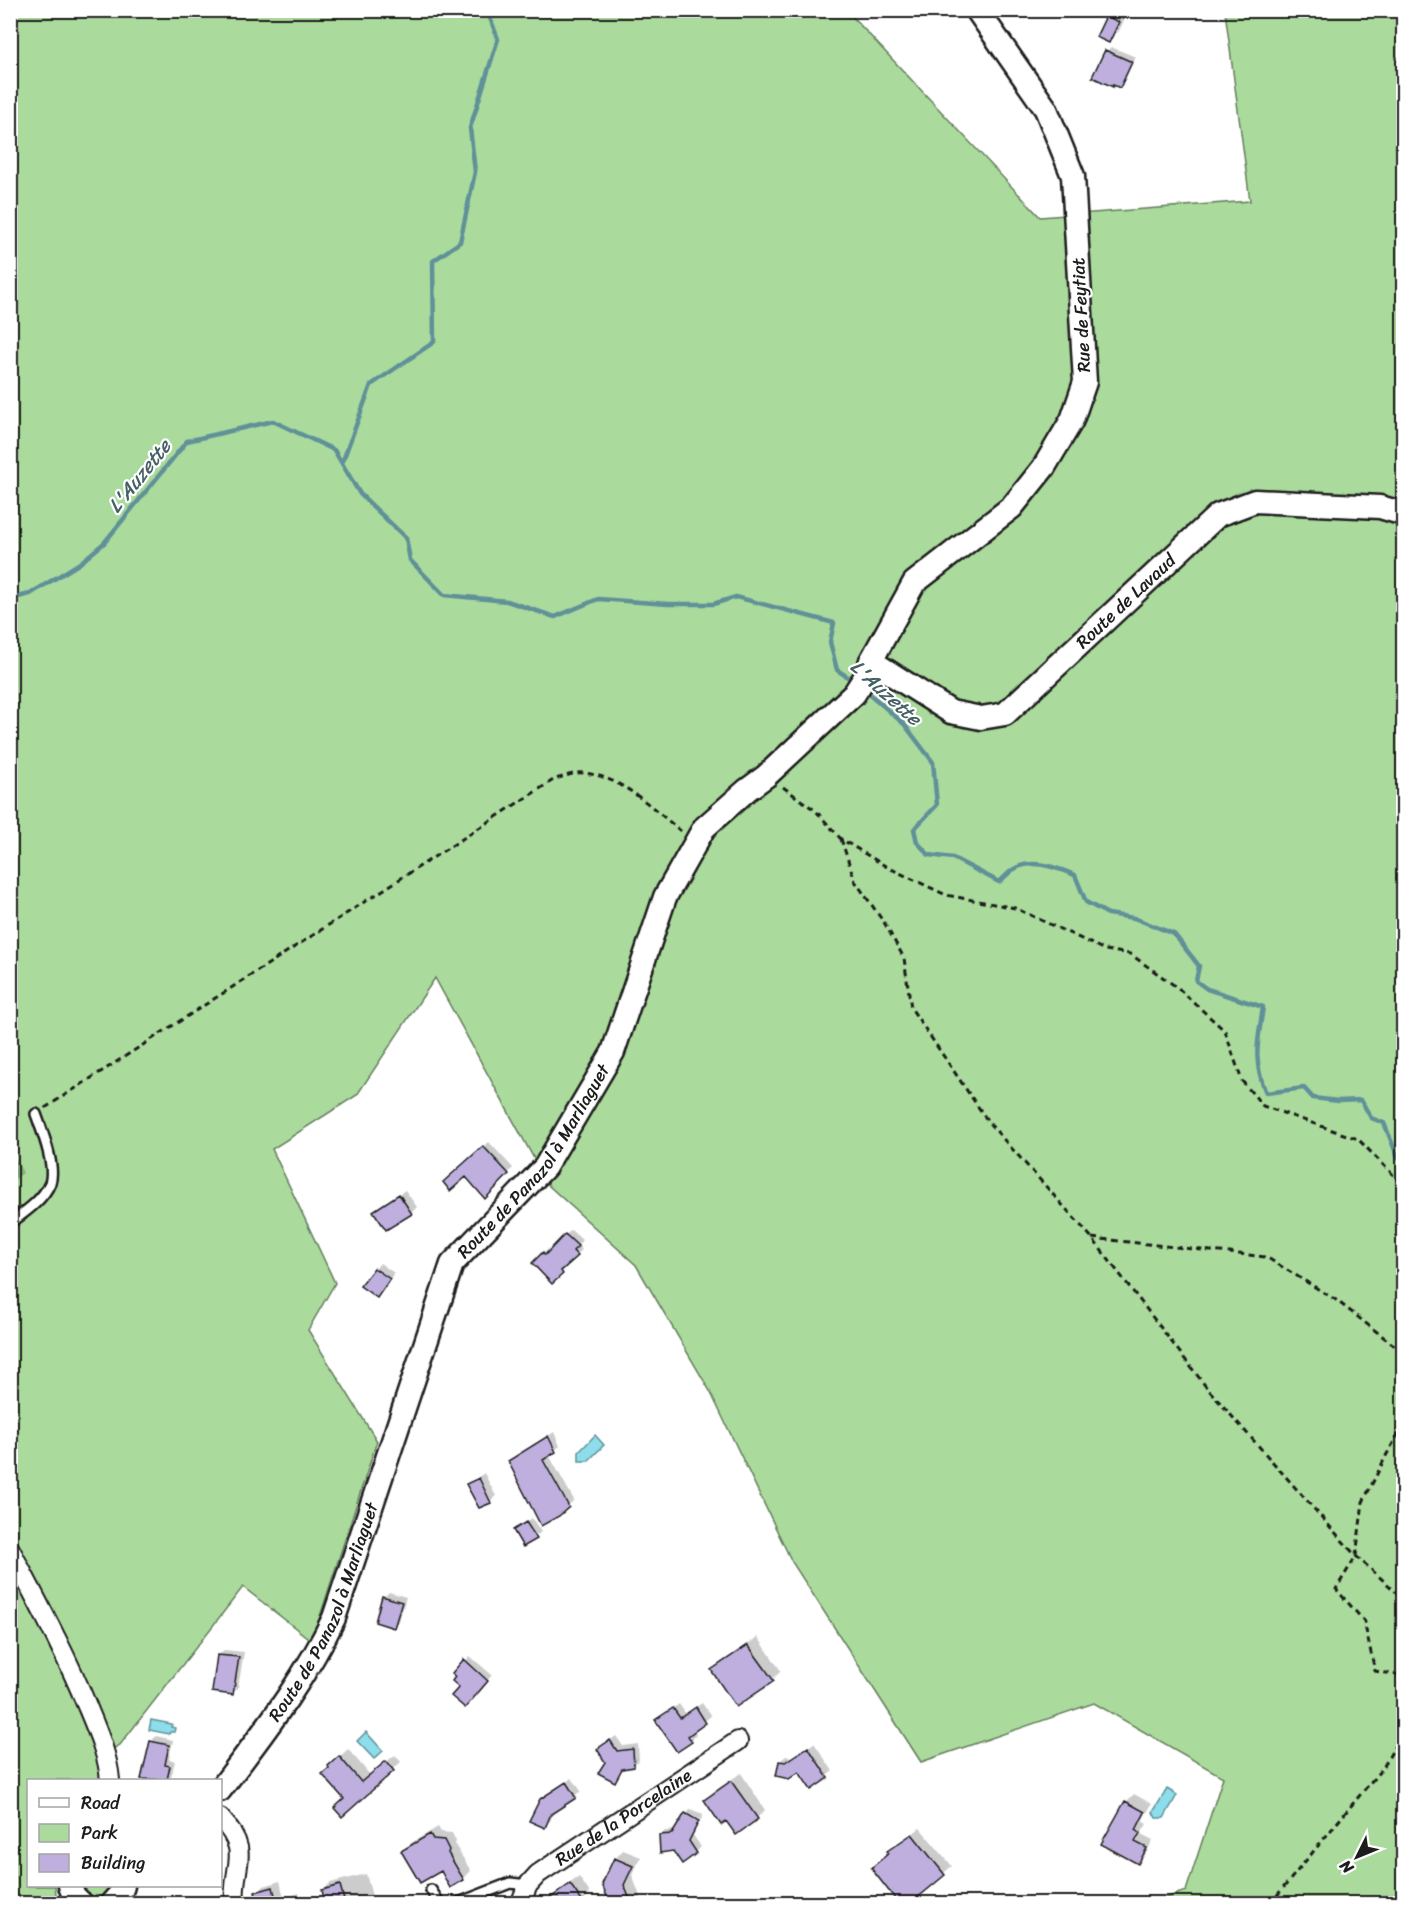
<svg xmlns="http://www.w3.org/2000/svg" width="1414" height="1914" font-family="Sriracha,sans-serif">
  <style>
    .green { fill: #aadb9c; stroke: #637c5c; stroke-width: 1.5 }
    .water { fill: #8dddea; stroke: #609098; stroke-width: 1.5 }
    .shadow { fill: #0003 }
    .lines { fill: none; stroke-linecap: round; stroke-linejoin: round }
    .stream { stroke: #609098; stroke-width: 4.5 }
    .building { fill: #bfafdf; stroke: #1c1c1c; stroke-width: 1.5 }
    .service-casing { stroke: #1c1c1c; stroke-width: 14 }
    .minor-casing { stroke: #1c1c1c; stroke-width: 22 }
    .tertiary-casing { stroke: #1c1c1c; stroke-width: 27 }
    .path { stroke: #1c1c1c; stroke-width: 3; stroke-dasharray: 6 4.5; stroke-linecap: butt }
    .service { stroke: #fff; stroke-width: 9 }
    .minor { stroke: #fff; stroke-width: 18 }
    .tertiary { stroke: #fff; stroke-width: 22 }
    .labels { text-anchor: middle; stroke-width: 4.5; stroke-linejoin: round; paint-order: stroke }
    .street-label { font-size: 18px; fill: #1c1c1c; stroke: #fff }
    .water-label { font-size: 20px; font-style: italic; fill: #446064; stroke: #fff }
  </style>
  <rect width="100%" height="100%" fill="#fff"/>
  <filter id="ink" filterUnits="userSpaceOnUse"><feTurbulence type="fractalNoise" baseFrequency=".0167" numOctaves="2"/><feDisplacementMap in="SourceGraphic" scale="12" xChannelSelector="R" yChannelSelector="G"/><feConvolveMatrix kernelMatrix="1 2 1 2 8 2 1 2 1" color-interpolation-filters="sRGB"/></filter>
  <g filter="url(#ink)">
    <path class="green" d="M 11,11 L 847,11 L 1040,217 L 1250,201 L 1225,11 L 1403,11 L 1403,1903 L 1150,1903 L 1186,1891 L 1223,1777 L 1094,1703 L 921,1762 L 792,1562 L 710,1391 L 636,1265 L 549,1186 L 435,978 L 357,1095 L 272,1149 L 335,1283 L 308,1330 L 377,1441 L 312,1641 L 243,1587 L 120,1745 L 99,1756 L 101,1780 L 28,1780 L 28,1886 L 55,1886 L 57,1903 L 11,1903 L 10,1593 L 20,1587 L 11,1568 Z
      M 80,1886 L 115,1886 L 106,1897 C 92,1902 88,1896 80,1886 Z"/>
    <path class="water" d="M 595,1435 L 604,1445 L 588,1461 L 579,1461 L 579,1452 Z
      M 151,1720 L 172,1724 L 171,1727 L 175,1728 L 174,1732 L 170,1732 L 169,1734 L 149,1730 Z
      M 366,1732 L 383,1751 L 374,1759 L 357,1741 Z
      M 1167,1789 L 1177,1795 L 1164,1818 L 1156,1818 L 1153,1812 Z"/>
    <path class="shadow" d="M 1110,10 L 1129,10 L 1119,31 L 1108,41 L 1098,36 Z
      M 1111,47 L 1136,57 L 1124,81 L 1120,86 L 1107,51 Z
      M 489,1142 L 513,1168 L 485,1196 L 466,1174 L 450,1177 Z
      M 13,1144 L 18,1154 L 15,1157 L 23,1173 L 10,1183 L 10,1146 Z
      M 405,1190 L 417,1207 L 411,1213 L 375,1211 Z
      M 571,1230 L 582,1240 L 578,1245 L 582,1250 L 565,1265 L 567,1267 L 552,1282 L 535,1263 L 549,1248 L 551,1250 Z
      M 380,1263 L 394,1273 L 382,1291 L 362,1286 Z
      M 554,1432 L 560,1446 L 549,1455 L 574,1500 L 558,1515 L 510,1462 Z
      M 484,1473 L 496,1496 L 491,1501 L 479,1506 L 468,1485 Z
      M 532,1518 L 541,1532 L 524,1545 L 515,1531 Z
      M 389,1592 L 406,1597 L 399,1621 L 394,1626 L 384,1597 Z
      M 758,1637 L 781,1671 L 773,1679 L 713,1670 L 721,1662 Z
      M 224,1650 L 244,1652 L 238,1688 L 233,1693 L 218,1656 Z
      M 470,1656 L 492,1675 L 470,1701 L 454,1673 Z
      M 702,1703 L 711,1716 L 693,1730 L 696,1735 L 691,1741 L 657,1720 L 679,1704 L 686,1714 Z
      M 156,1736 L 173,1740 L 169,1759 L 175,1761 L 171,1777 L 168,1780 L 143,1778 L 151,1742 Z
      M 616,1736 L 623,1746 L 638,1744 L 639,1760 L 633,1766 L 624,1767 L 614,1780 L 607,1761 L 598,1749 Z
      M 814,1743 L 833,1771 L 811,1788 L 799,1770 L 780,1761 L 786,1756 L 793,1757 Z
      M 348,1749 L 370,1775 L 395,1755 L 401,1762 L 342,1815 L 345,1798 L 330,1766 Z
      M 741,1773 L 765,1810 L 757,1818 L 727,1819 L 706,1800 L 714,1791 Z
      M 572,1778 L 581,1791 L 555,1810 L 550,1821 L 544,1826 L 542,1800 Z
      M 1134,1794 L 1152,1804 L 1142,1821 L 1147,1824 L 1141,1834 L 1153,1840 L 1145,1855 L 1138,1862 L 1103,1844 L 1126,1802 Z
      M 691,1809 L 703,1815 L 701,1820 L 687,1813 Z
      M 685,1815 L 699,1822 L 693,1835 L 701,1847 L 696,1852 L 660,1836 L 665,1831 L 676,1830 Z
      M 438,1827 L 441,1832 L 452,1833 L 456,1841 L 455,1845 L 471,1871 L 463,1879 L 403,1851 L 411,1843 Z
      M 920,1828 L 952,1866 L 910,1901 L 889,1851 Z
      M 623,1850 L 641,1857 L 632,1875 L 643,1904 L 612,1904 L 615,1859 Z
      M 366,1874 L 374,1903 L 382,1901 L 383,1904 L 259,1904 L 257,1893 L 264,1886 L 280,1881 L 284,1898 L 299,1893 L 301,1902 L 325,1896 L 323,1891 L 330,1883 Z
      M 579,1877 L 590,1893 L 584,1900 L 584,1904 L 552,1904 L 551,1899 L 560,1890 Z"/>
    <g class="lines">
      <path class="stream" d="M 342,463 L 371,385 L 434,342 L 433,261 L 460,242 L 475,172 L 470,128 L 498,39 L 487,10
        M 10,599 L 30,594 L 80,563 L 104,543 L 187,441 L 273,421 L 334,450 L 360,494 L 406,538 L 410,560 L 444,595 L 507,601 L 555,617 L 598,599 L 668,604 L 713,604 L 736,597 L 834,623 L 830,642 L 837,670 L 854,681
        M 865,690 L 904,724 L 933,762 L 937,805 L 914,829 L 917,842 L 929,855 L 953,858 L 999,882 C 1004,878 1009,872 1014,869 C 1033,858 1057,868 1075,875 L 1086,902 L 1108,914 L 1134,918 L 1174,934 L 1199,966 L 1196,981 L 1207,989 L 1263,1007 C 1258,1042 1252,1058 1266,1093 L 1304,1088 L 1313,1098 L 1338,1101 L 1361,1100 L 1371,1118 L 1384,1123 L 1398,1158 L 1404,1160"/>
    </g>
    <path class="building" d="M 1106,16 L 1119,22 L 1109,43 L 1096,37 Z
      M 1105,50 L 1132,62 L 1120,88 L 1113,85 L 1113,87 L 1092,77 Z
      M 483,1146 L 509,1174 L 485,1199 L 466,1177 L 450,1191 L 443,1182 Z
      M 399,1194 L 412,1214 L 386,1230 L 373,1211 Z
      M 565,1234 L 578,1246 L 573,1251 L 578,1256 L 561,1271 L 563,1274 L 552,1284 L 532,1263 L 543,1252 L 545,1255 Z
      M 374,1268 L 390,1279 L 377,1298 L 360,1286 Z
      M 548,1436 L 556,1452 L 543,1460 L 569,1507 L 559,1516 L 541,1526 L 508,1461 Z
      M 479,1478 L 491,1503 L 479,1508 L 466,1484 Z
      M 526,1522 L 537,1539 L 523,1547 L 513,1530 Z
      M 382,1596 L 402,1602 L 394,1628 L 375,1622 Z
      M 748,1645 L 774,1681 L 736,1707 L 711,1670 Z
      M 217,1655 L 239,1657 L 233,1695 L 212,1692 Z
      M 464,1659 L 488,1681 L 465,1708 L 451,1696 L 459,1687 L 452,1681 L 455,1677 L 452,1673 Z
      M 696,1707 L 706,1723 L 688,1736 L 692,1742 L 677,1752 L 655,1720 L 673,1708 L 680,1718 Z
      M 610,1740 L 617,1751 L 633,1749 L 634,1767 L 622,1769 L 615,1782 L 598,1773 L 605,1762 L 597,1749 Z
      M 150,1741 L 169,1745 L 165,1765 L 170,1766 L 167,1780 L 141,1779 Z
      M 808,1747 L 828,1778 L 811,1790 L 799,1772 L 789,1779 L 776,1776 L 779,1761 L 786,1762 Z
      M 339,1756 L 361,1782 L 386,1761 L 394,1771 L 342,1817 L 334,1808 L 344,1799 L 322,1774 L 329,1768 L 328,1766 Z
      M 731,1781 L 758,1819 L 736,1835 L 726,1821 L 721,1825 L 704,1800 Z
      M 566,1782 L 576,1798 L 551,1814 L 545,1828 L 529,1821 L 540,1799 Z
      M 1125,1801 L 1145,1812 L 1136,1830 L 1140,1833 L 1135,1842 L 1147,1848 L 1138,1864 L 1101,1844 Z
      M 685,1813 L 699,1821 L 689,1841 L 697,1853 L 682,1864 L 673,1851 L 660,1853 L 659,1835 L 672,1834 Z
      M 430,1834 L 433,1839 L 444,1840 L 449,1850 L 448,1853 L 464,1880 L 450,1888 L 441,1871 L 420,1883 L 401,1851 Z
      M 912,1834 L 945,1875 L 910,1904 L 899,1904 L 871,1868 L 889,1853 L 887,1851 Z
      M 614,1858 L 633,1866 L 624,1885 L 632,1904 L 610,1904 L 602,1884 Z
      M 570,1884 L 584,1904 L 542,1904 Z
      M 340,1885 L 345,1904 L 325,1904 L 322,1890 Z
      M 273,1887 L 277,1904 L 258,1904 L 255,1892 Z"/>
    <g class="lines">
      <defs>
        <path id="service" d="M 10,1223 C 25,1212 43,1200 50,1183 C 56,1166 42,1131 36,1114
          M 431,1890 L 440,1904
          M 456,1904 L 510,1883 L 528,1885"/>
        <g id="minor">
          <path d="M 10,1549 C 37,1601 65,1652 87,1706 C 97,1730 108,1755 110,1780"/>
          <path d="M 220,1818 C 254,1854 231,1865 235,1904"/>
          <path id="s1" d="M 520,1904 L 528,1885 L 538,1874 L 738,1741"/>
        </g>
        <g id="tertiary">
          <path id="s2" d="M 871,661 L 951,712 L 981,718 L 1005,714 L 1218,515 L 1255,501 L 1380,507 L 1404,514"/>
          <path id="s3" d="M 220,1790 C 262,1734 304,1681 334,1618 L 452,1264 L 545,1167 L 613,1052 L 665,897 L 704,828 L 747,790 L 766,776 L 854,694 L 867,674 L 871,661 L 914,583 L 1012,507 L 1044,467 L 1072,420 L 1085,382 L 1073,176 L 1046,109 L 977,10"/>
          <path d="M 70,1886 L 74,1896 L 82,1904"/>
          <path d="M 111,1904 L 120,1894 L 123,1886"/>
        </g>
      </defs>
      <use href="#service" class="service-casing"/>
      <use href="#minor" class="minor-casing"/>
      <use href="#tertiary" class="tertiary-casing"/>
      <path class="path" d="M 783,787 L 816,811 L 841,839 L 887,867 L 946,895 L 1015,908 L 1105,950 L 1130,954 L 1178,988 L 1225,1031 L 1242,1081 L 1263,1106 L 1358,1139 L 1404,1186
        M 841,839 L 855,881 L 885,924 L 904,958 L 911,1008 L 989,1123 L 1092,1238 L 1207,1388 L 1356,1556 L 1404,1599
        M 45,1108 L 555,779 C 564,777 574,772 583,773 C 622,776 653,809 682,832
        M 1092,1238 L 1266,1257 L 1336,1300 L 1404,1353
        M 1404,1424 L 1387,1454 L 1363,1502 L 1356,1556 L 1336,1589 L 1364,1621 L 1375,1671 L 1404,1676
        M 1270,1904 L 1384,1766 L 1404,1729"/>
      <use href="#service" class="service"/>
      <use href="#minor" class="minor"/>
      <use href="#tertiary" class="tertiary"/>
    </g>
  </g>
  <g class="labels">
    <g class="street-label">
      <text transform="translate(1081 315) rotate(-93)" y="6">Rue de Feytiat</text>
      <text dy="6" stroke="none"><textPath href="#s2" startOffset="315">Route de Lavaud</textPath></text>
      <text dy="6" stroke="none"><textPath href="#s3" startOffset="712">Route de Panazol à Marliaguet</textPath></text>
      <text dy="6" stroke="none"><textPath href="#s3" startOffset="208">Route de Panazol à Marliaguet</textPath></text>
      <text dy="6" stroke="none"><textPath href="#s1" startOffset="138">Rue de la Porcelaine</textPath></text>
    </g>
    <g class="water-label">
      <text transform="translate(139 476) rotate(-51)" y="7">L'Auzette</text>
      <text transform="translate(886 692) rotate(42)" y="7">L'Auzette</text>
    </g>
  </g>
  <rect width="1414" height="1914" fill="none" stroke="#fff" stroke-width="36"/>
  <rect x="18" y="18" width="1378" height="1878" fill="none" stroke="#1c1c1c" stroke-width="2" filter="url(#ink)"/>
  <rect x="27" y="1779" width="195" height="108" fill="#ffffff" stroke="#a4a4a4" stroke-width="1.5"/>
  <rect x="39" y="1798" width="30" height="9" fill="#ffffff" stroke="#a4a4a4" stroke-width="1.5"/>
  <text x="81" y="1809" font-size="18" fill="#1c1c1c">Road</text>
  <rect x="39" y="1824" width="30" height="18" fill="#aadb9c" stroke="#a4a4a4" stroke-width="1.5"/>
  <text x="81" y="1839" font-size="18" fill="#1c1c1c">Park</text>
  <rect x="39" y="1854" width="30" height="18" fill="#bfafdf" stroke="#a4a4a4" stroke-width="1.5"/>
  <text x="81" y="1869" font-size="18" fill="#1c1c1c">Building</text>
  <g transform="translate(1357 1857) rotate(227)" stroke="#ffffff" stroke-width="4.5" paint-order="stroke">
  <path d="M0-4.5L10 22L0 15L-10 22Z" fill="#1c1c1c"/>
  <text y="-9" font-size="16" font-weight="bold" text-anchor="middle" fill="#1c1c1c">N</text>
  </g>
</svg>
